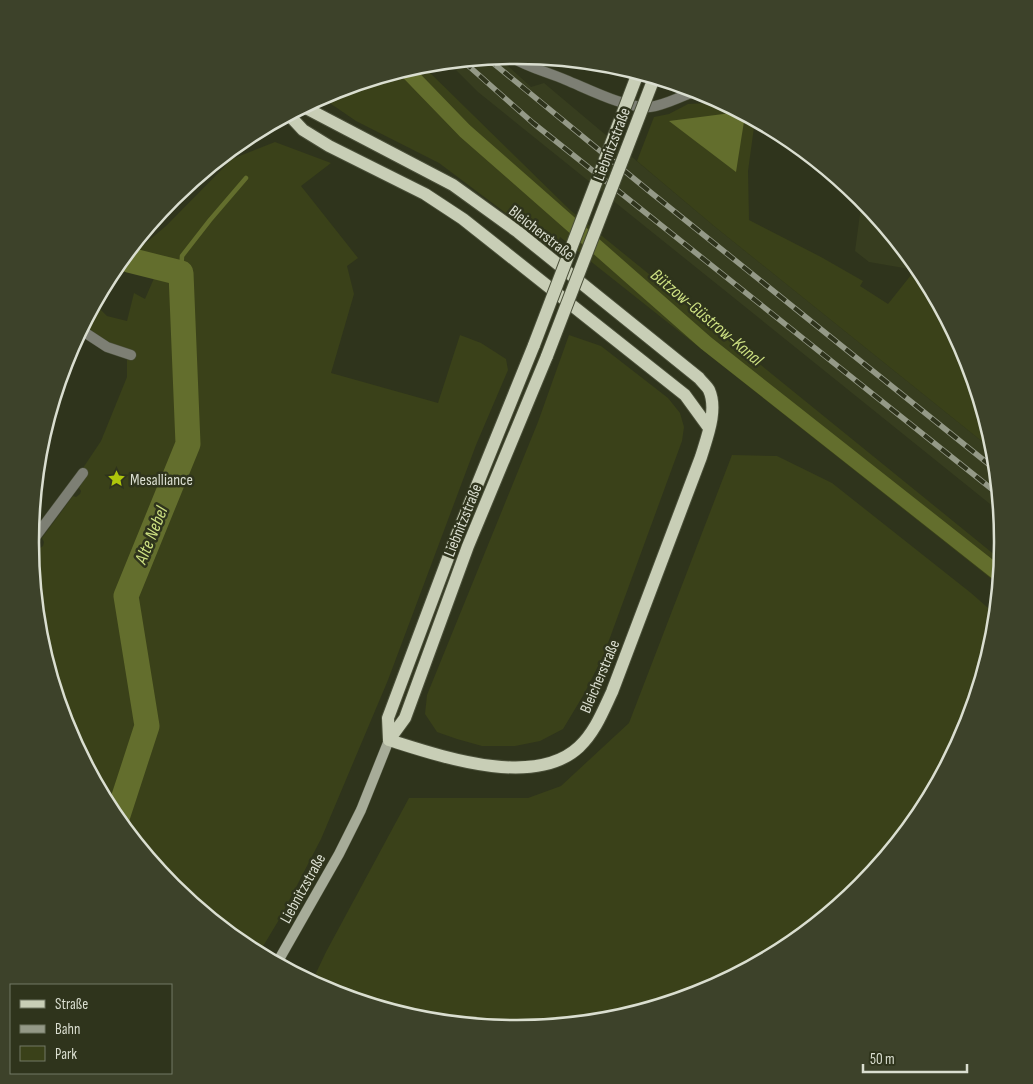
<svg xmlns="http://www.w3.org/2000/svg" width="1033" height="1084" font-family="'Sofia Sans Condensed',sans-serif">
  <style>
    .built { fill: #373d1f }
    .green { fill: #3a4119 }
    .water { fill: #636e2d }
    .lines { fill: none; stroke-linecap: round; stroke-linejoin: round }
    .stream { stroke: #636e2d; stroke-width: 4.5 }
    .canal { stroke: #636e2d; stroke-width: 15 }
    .river { stroke: #636e2d; stroke-width: 25 }
    .minor-casing { stroke: #4a4f39; stroke-width: 11 }
    .secondary-casing { stroke: #4a4f39; stroke-width: 11 }
    .primary-casing { stroke: #4a4f39; stroke-width: 14 }
    .minor { stroke: #7d7f74; stroke-width: 10 }
    .secondary { stroke: #a7ac99; stroke-width: 10 }
    .primary { stroke: #c8ceb6; stroke-width: 12 }
    .rail-casing { stroke: #949987; stroke-width: 5.5 }
    .rail { stroke: #2f341c; stroke-width: 4; stroke-dasharray: 11; stroke-linecap: butt }
    .primary-bridge-casing { stroke: #4a4f39; stroke-width: 14; stroke-linecap: butt }
    .primary-bridge { stroke: #c8ceb6; stroke-width: 12 }
    .labels { text-anchor: middle; stroke-width: 5; stroke-linejoin: round; paint-order: stroke }
    .street-label { font-size: 16px; fill: #daded0; stroke: #2f341c }
    .poi-label { font-size: 16px; fill: #daded0; stroke: #2f341c; text-anchor: start }
    .water-label { font-size: 18px; font-style: italic; fill: #ccdf81; stroke: #2f341c }
    .rim { fill: none; stroke: #daded0; stroke-width: 2.5 }
  </style>
  <rect width="100%" height="100%" fill="#2f341c"/>
  <path class="built" d="M 498,57 L 531,87 L 544,83 L 714,226 L 994,451 L 1000,512 L 478,92 L 448,62 Z
    M 862,199 L 921,271 L 869,262 L 855,251 Z"/>
  <path class="green" d="M 597,63 L 612,65 L 625,69 L 622,77 L 594,69 Z
    M 422,65 L 570,210 L 1001,560 L 999,585 L 560,237 L 555,250 L 439,163 L 356,121 L 321,97 L 331,92 Z
    M 708,103 L 724,104 L 755,120 L 748,171 L 749,220 L 821,257 L 863,281 L 860,286 L 888,304 L 915,270 L 921,271 L 966,356 L 994,451 L 714,226 L 637,161 L 654,117 L 669,114 L 688,104 Z
    M 275,142 L 331,163 L 301,186 L 358,258 L 347,266 L 354,294 L 331,373 L 438,403 L 460,335 L 481,343 L 506,359 L 508,370 L 476,445 L 388,680 L 321,839 L 280,918 L 259,953 L 246,946 L 172,886 L 112,812 L 67,728 L 71,721 L 63,714 L 39,637 L 31,552 L 36,546 L 40,548 L 43,546 L 44,542 L 42,538 L 73,496 L 76,497 L 80,494 L 81,491 L 79,488 L 87,475 L 81,471 L 101,441 L 127,377 L 127,351 L 112,345 L 83,326 L 95,304 L 107,316 L 127,321 L 134,293 L 145,299 L 155,276 L 124,265 L 131,252 L 135,252 L 166,226 L 232,159 Z
    M 569,335 L 601,346 L 668,398 L 680,413 L 684,427 L 682,441 L 604,654 L 584,694 L 563,729 L 540,741 L 515,746 L 482,746 L 457,739 L 437,732 L 425,714 L 427,695 L 538,422 Z
    M 732,455 L 777,456 L 832,483 L 971,593 L 996,615 L 994,637 L 966,728 L 921,813 L 860,886 L 787,947 L 702,992 L 611,1019 L 516,1028 L 423,1019 L 330,991 L 320,986 L 316,973 L 326,952 L 409,798 L 528,798 L 561,786 L 629,723 Z"/>
  <path class="water" d="M 739,112 L 745,115 L 736,172 L 669,121 Z"/>
  <g class="lines">
    <path class="stream" d="M 328,101 L 336,91
      M 181,273 L 182,256 L 210,220 L 246,178"/>
    <path class="canal" d="M 406,70 L 465,131 L 706,343 L 1000,575"/>
    <path class="river" d="M 117,818 L 147,726 L 126,596 L 188,444 L 181,273 L 129,260"/>
    <defs>
      <path id="minor" d="M 509,56 C 527,67 547,72 566,80 C 588,89 627,109 650,107 C 667,105 682,95 698,91
        M 81,330 L 107,347 L 131,355
        M 30,544 L 83,473"/>
      <path id="secondary" d="M 277,963 L 339,854 L 361,810 L 389,740"/>
      <path id="primary" d="M 304,107 L 453,185 L 518,232 L 699,378 C 702,382 707,386 709,390 C 718,410 707,437 701,457 L 612,692 C 603,711 595,732 579,747 C 534,789 440,756 389,740
        M 289,115 L 303,130 L 329,146 L 425,194 L 463,219 L 685,395 L 709,428
        M 389,740 L 388,718 L 454,542 L 534,345
        M 389,740 L 405,718 L 468,546 L 547,356"/>
    </defs>
    <use href="#minor" class="minor-casing"/>
    <use href="#secondary" class="secondary-casing"/>
    <use href="#primary" class="primary-casing"/>
    <use href="#minor" class="minor"/>
    <use href="#secondary" class="secondary"/>
    <use href="#primary" class="primary"/>
    <defs>
      <path id="rail" d="M 487,58 L 649,191 L 996,470
        M 463,61 L 533,123 L 998,494"/>
    </defs>
    <use href="#rail" class="rail-casing"/>
    <use href="#rail" class="rail"/>
    <defs>
      <path id="primary-bridge" d="M 534,345 L 638,73
        M 547,356 L 654,78"/>
    </defs>
    <use href="#primary-bridge" class="primary-bridge-casing"/>
    <use href="#primary-bridge" class="primary-bridge"/>
  </g>
  <defs>
    <symbol id="sight-bare" viewBox="-9 -9 18 18"><path d="M0-6L1.8-2.2L6-1.7L2.9 1.2L3.7 5.4L0 3.3L-3.7 5.4L-2.9 1.2L-6-1.7L-1.8-2.2Z" fill="#aec60b" stroke="#2f341c" stroke-width="2.5" paint-order="stroke"/></symbol>
  </defs>
  <g fill-rule="evenodd">
    <use href="#sight-bare" x="104" y="466" width="25" height="25"/>
  </g>
  <g class="labels">
    <g class="street-label">
      <text transform="translate(611 144) rotate(-69)" y="6">Liebnitzstraße</text>
      <text transform="translate(542 232) rotate(38)" y="6">Bleicherstraße</text>
      <text transform="translate(462 520) rotate(-68)" y="6">Liebnitzstraße</text>
      <text transform="translate(599 676) rotate(-67)" y="6">Bleicherstraße</text>
      <text transform="translate(302 888) rotate(-61)" y="6">Liebnitzstraße</text>
    </g>
    <g class="poi-label">
      <text x="130" y="485">Mesalliance</text>
    </g>
    <g class="water-label">
      <text transform="translate(707 317) rotate(40)" y="6">Bützow-Güstrow-Kanal</text>
      <text transform="translate(151 535) rotate(-68)" y="6">Alte Nebel</text>
    </g>
  </g>
  <path d="M0 0H1033V1084H0ZM516 64H517A477 477 0 0 1 994 541V543A477 477 0 0 1 517 1020H516A477 477 0 0 1 39 543V541A477 477 0 0 1 516 64Z" fill="#3d422a" fill-rule="evenodd"/>
  <path class="rim" d="M516 64H517A477 477 0 0 1 994 541V543A477 477 0 0 1 517 1020H516A477 477 0 0 1 39 543V541A477 477 0 0 1 516 64Z"/>
  <rect x="10" y="984" width="162" height="90" fill="#2f341c" stroke="#737864"/>
  <rect x="20" y="1000" width="25" height="8" fill="#c8ceb6" stroke="#737864"/>
  <text x="55" y="1009" font-size="15" fill="#daded0">Straße</text>
  <rect x="20" y="1025" width="25" height="8" fill="#949987" stroke="#737864"/>
  <text x="55" y="1034" font-size="15" fill="#daded0">Bahn</text>
  <rect x="20" y="1046" width="25" height="15" fill="#3a4119" stroke="#737864"/>
  <text x="55" y="1059" font-size="15" fill="#daded0">Park</text>
  <path d="M863 1064v8h104v-8" fill="none" stroke="#daded0" stroke-width="2.5"/>
  <text x="870" y="1064" font-size="15" fill="#daded0" stroke="#2f341c" stroke-width="4" paint-order="stroke">50 m</text>
</svg>
